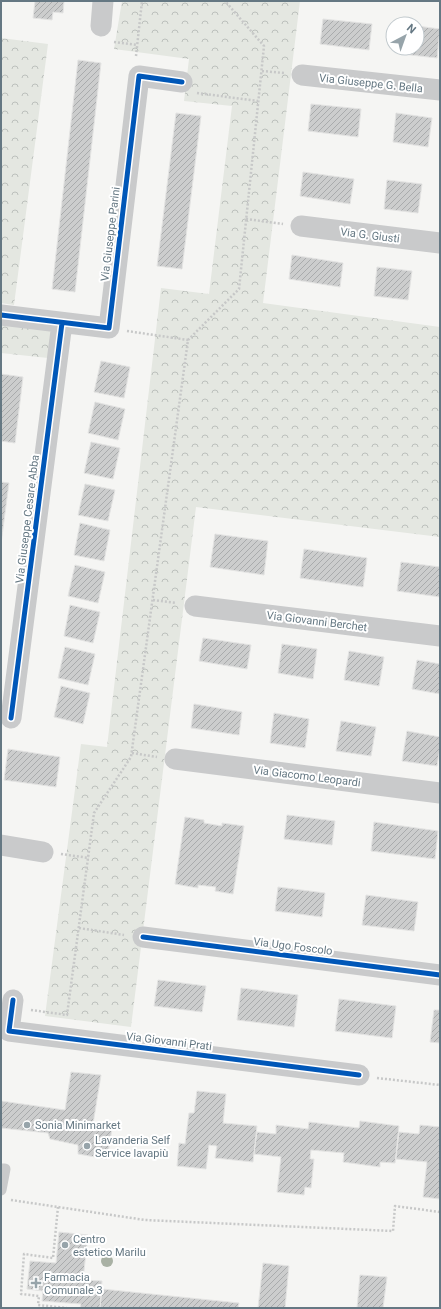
<svg xmlns="http://www.w3.org/2000/svg" width="441" height="1309" font-family="Roboto,sans-serif">
  <style>
    .park { fill: url(#park-crowns) }
    .building { fill: url(#building-hatch); stroke: #e4e4e3 }
    .lines { fill: none; stroke-linecap: round; stroke-linejoin: round }
    .path { stroke: #c7c8c8; stroke-width: 2.5; stroke-dasharray: 2 2; stroke-linecap: butt }
    .service { stroke: #c9cacb; stroke-width: 11 }
    .minor { stroke: #c9cacb; stroke-width: 21 }
    .cycleway-casing { stroke: #fff; stroke-width: 8 }
    .cycleway { stroke: #0057b8; stroke-width: 5 }
    .tree { fill: #a9b1a4 }
    .poi-dot { fill: #97a4aa; stroke: #fff; stroke-width: 1.5 }
    .labels { text-anchor: middle; stroke-width: 4; stroke-linejoin: round; paint-order: stroke }
    .street-label { font-size: 11px; fill: #657883; stroke: #fff }
    .poi-label { font-size: 11px; fill: #657883; stroke: #fff; text-anchor: start }
  </style>
  <defs>
    <pattern id="park-crowns" width="20" height="18" patternUnits="userSpaceOnUse"><rect width="20" height="18" fill="#e4e7e1"/><path d="M2 6a3 3 0 1 1 6 0M12 15a3 3 0 1 1 6 0" fill="none" stroke="#bcc0bc"/></pattern>
    <pattern id="building-hatch" width="6" height="6" patternUnits="userSpaceOnUse"><rect width="6" height="6" fill="#cccdcd"/><path d="M-1 1l2-2M0 6l6-6M5 7l2-2" fill="none" stroke="#a9abac"/></pattern>
  </defs>
  <rect width="100%" height="100%" fill="#f5f5f3"/>
  <path class="park" d="M 122,1 L 300,1 L 263,303 L 440,327 L 440,537 L 196,507 L 131,1027 L 45,1016 L 81,744 L 107,747 L 161,288 L 209,294 L 232,106 L 184,101 L 189,59 L 114,49 Z
    M 1,38 L 48,44 L 14,305 L 1,303 Z
    M 1,324 L 52,330 L 48,358 L 1,353 Z"/>
  <path class="building" d="M 35,1 L 64,1 L 63,13 L 53,12 L 52,20 L 33,18 Z
    M 323,19 L 372,24 L 369,50 L 320,44 Z
    M 417,26 L 440,29 L 437,58 L 402,54 L 403,48 L 417,48 Z
    M 78,60 L 101,63 L 75,292 L 52,289 Z
    M 311,104 L 361,109 L 358,137 L 308,131 Z
    M 176,113 L 201,116 L 182,269 L 157,266 Z
    M 396,113 L 432,118 L 428,147 L 393,142 Z
    M 303,172 L 354,179 L 350,204 L 300,196 Z
    M 387,180 L 422,184 L 418,213 L 384,209 Z
    M 292,255 L 343,263 L 340,287 L 289,279 Z
    M 377,267 L 412,271 L 408,300 L 374,296 Z
    M 101,361 L 130,367 L 124,398 L 94,392 Z
    M 1,374 L 23,377 L 15,443 L 1,441 Z
    M 95,402 L 125,409 L 118,440 L 88,433 Z
    M 91,442 L 120,448 L 113,479 L 84,473 Z
    M 1,482 L 9,483 L 1,544 Z
    M 85,484 L 115,490 L 108,521 L 78,515 Z
    M 80,523 L 110,530 L 104,561 L 74,555 Z
    M 215,534 L 268,541 L 264,575 L 210,567 Z
    M 304,549 L 367,558 L 363,587 L 300,578 Z
    M 401,562 L 440,567 L 440,597 L 397,591 Z
    M 75,565 L 105,572 L 98,603 L 68,596 Z
    M 70,605 L 100,612 L 93,643 L 64,636 Z
    M 203,638 L 251,645 L 247,669 L 199,661 Z
    M 282,644 L 317,649 L 313,679 L 278,673 Z
    M 65,647 L 95,654 L 88,685 L 58,678 Z
    M 349,651 L 384,657 L 379,686 L 344,680 Z
    M 417,660 L 440,664 L 440,694 L 412,689 Z
    M 61,686 L 90,693 L 83,724 L 54,717 Z
    M 194,704 L 242,712 L 239,735 L 191,728 Z
    M 274,713 L 309,719 L 305,748 L 270,743 Z
    M 341,721 L 376,727 L 371,756 L 336,751 Z
    M 407,731 L 440,737 L 440,748 L 437,766 L 402,761 Z
    M 8,749 L 60,757 L 56,787 L 4,780 Z
    M 287,815 L 335,821 L 332,845 L 284,839 Z
    M 185,817 L 204,820 L 204,823 L 222,826 L 222,823 L 244,826 L 233,894 L 215,891 L 216,887 L 198,885 L 198,888 L 175,884 Z
    M 374,822 L 438,831 L 435,859 L 371,851 Z
    M 278,887 L 325,893 L 322,917 L 275,911 Z
    M 366,895 L 418,902 L 414,931 L 362,925 Z
    M 158,980 L 206,986 L 202,1012 L 154,1006 Z
    M 241,988 L 298,995 L 294,1027 L 237,1020 Z
    M 339,999 L 396,1006 L 392,1038 L 335,1031 Z
    M 434,1010 L 440,1010 L 440,1043 L 430,1042 Z
    M 71,1072 L 101,1075 L 93,1124 L 112,1129 L 107,1159 L 78,1154 L 78,1145 L 50,1139 L 48,1133 L 1,1128 L 1,1101 L 65,1110 Z
    M 197,1091 L 226,1094 L 223,1123 L 257,1126 L 253,1162 L 215,1158 L 217,1146 L 209,1145 L 206,1169 L 177,1166 L 179,1143 L 185,1144 L 189,1113 L 194,1113 Z
    M 360,1121 L 399,1126 L 395,1163 L 380,1162 L 380,1167 L 343,1162 L 344,1153 L 311,1150 L 310,1159 L 314,1159 L 311,1188 L 305,1187 L 304,1195 L 277,1192 L 281,1157 L 254,1154 L 257,1132 L 276,1134 L 276,1125 L 308,1129 L 309,1122 L 359,1128 Z
    M 420,1125 L 440,1127 L 440,1199 L 423,1197 L 427,1162 L 396,1159 L 399,1132 L 419,1134 Z
    M 59,1232 L 88,1235 L 83,1280 L 102,1281 L 100,1308 L 80,1308 L 81,1304 L 42,1301 L 43,1291 L 27,1289 L 30,1261 L 56,1263 Z
    M 263,1263 L 289,1266 L 285,1308 L 258,1308 Z
    M 360,1275 L 387,1277 L 383,1308 L 357,1308 Z
    M 102,1289 L 239,1303 L 238,1308 L 100,1308 Z"/>
  <g class="lines">
    <path class="path" d="M 114,42 L 137,45
      M 136,56 L 142,1
      M 262,71 L 284,73
      M 197,93 L 258,101
      M 246,219 L 283,224
      M 127,331 L 188,340
      M 153,600 L 176,603
      M 132,753 L 157,757
      M 61,854 L 89,858
      M 79,928 L 124,935
      M 31,1010 L 67,1015 L 94,813 L 131,757 L 188,340 L 239,289 L 264,46 L 225,1
      M 377,1078 L 440,1085
      M 11,1200 L 145,1220 L 393,1231 L 395,1206 L 440,1212
      M 58,1207 L 53,1258 L 24,1254 L 21,1294 L 39,1296 L 38,1305 L 67,1308"/>
    <path class="service" d="M 1,1169 L 5,1169 L 1,1190"/>
    <path class="minor" d="M 101,26 L 103,1
      M 302,75 L 440,90
      M 301,226 L 440,243
      M 1,315 L 109,328 L 139,76 L 182,82
      M 195,606 L 440,636
      M 11,718 L 62,323
      M 175,759 L 440,793
      M 1,845 L 43,852
      M 143,937 L 440,975
      M 13,1000 L 9,1031 L 359,1075"/>
    <defs>
      <path id="cycleway" d="M 1,315 L 109,328 L 139,76 L 182,82
        M 11,718 L 62,323
        M 143,937 L 440,975
        M 13,1000 L 9,1031 L 359,1075"/>
    </defs>
    <use href="#cycleway" class="cycleway-casing"/>
    <use href="#cycleway" class="cycleway"/>
  </g>
  <circle class="tree" cx="107" cy="1261" r="6"/>
  <g class="poi-dot">
    <circle cx="27" cy="1125" r="4"/>
    <circle cx="87" cy="1146" r="4"/>
    <circle cx="65" cy="1245" r="4"/>
    <path d="M34 1277h4v4h4v4h-4v4h-4v-4h-4v-4h4z"/>
  </g>
  <g class="labels">
    <g class="street-label">
      <text transform="translate(371 83) rotate(6)" y="4">Via Giuseppe G. Bella</text>
      <text transform="translate(110 234) rotate(-83)" y="4">Via Giuseppe Parini</text>
      <text transform="translate(370 235) rotate(7)" y="4">Via G. Giusti</text>
      <text transform="translate(27 519) rotate(-83)" y="4">Via Giuseppe Cesare Abba</text>
      <text transform="translate(317 621) rotate(7)" y="4">Via Giovanni Berchet</text>
      <text transform="translate(307 776) rotate(7)" y="4">Via Giacomo Leopardi</text>
      <text transform="translate(293 946) rotate(7)" y="4">Via Ugo Foscolo</text>
      <text transform="translate(169 1041) rotate(7)" y="4">Via Giovanni Prati</text>
    </g>
    <g class="poi-label">
      <text x="35" y="1129">Sonia Minimarket</text>
      <text x="95" y="1144">Lavanderia Self<tspan x="95" dy="13">Service lavapiù</tspan></text>
      <text x="73" y="1243">Centro<tspan x="73" dy="13">estetico Marilu</tspan></text>
      <text x="44" y="1281">Farmacia<tspan x="44" dy="13">Comunale 3</tspan></text>
    </g>
  </g>
  <rect width="441" height="1309" fill="none" stroke="#657883" stroke-width="4"/>
  <g transform="translate(405 36) rotate(41)"><circle r="19" fill="#ffffff" stroke="#c1c9cd"/>
  <path d="M0-3L7 15L0 10L-7 15Z" fill="#97a4aa"/>
  <text y="-6" font-size="11" font-weight="bold" text-anchor="middle" fill="#657883">N</text>
  </g>
</svg>
